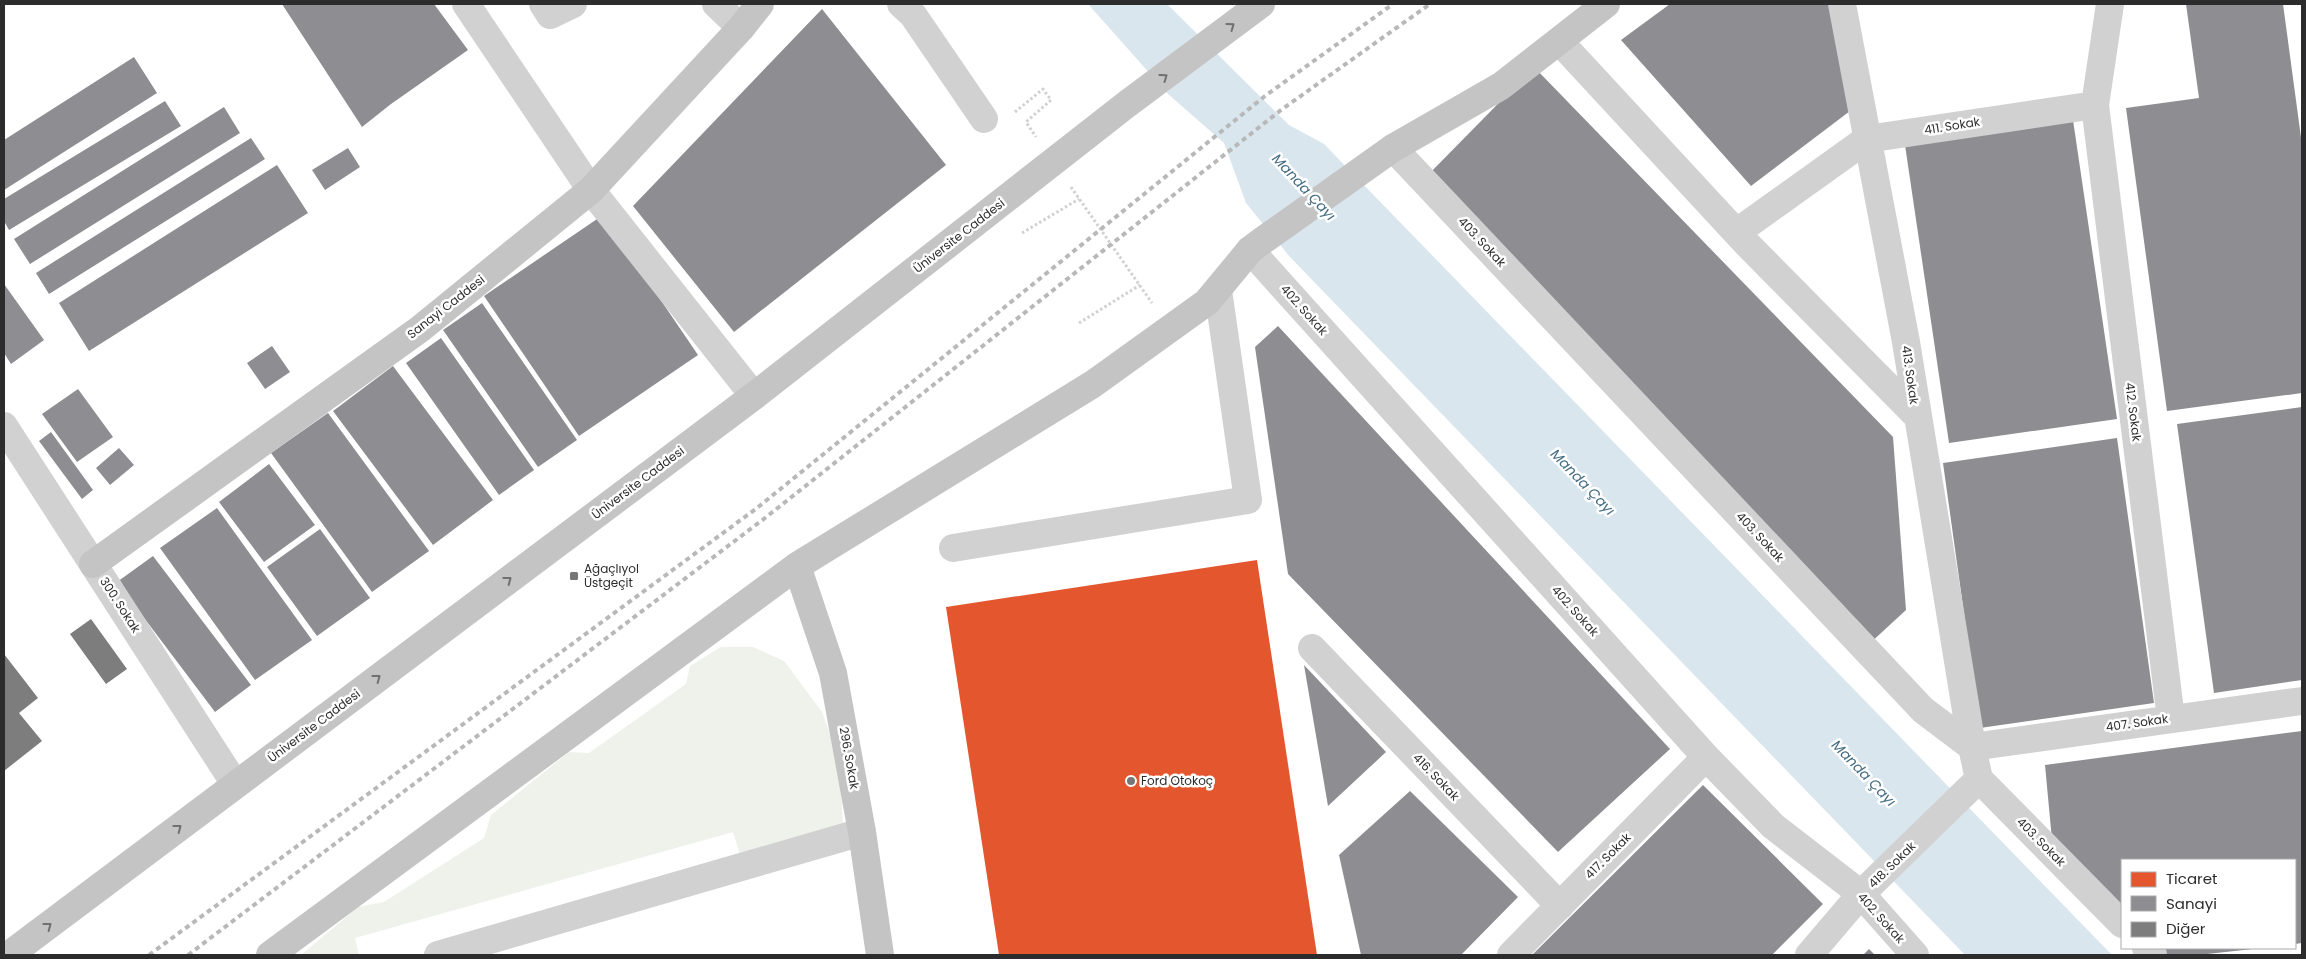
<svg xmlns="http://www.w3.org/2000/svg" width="2306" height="959" font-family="Poppins,sans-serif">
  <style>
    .green { fill: #eff2eb }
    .water { fill: #d9e6ee }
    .shops { fill: #e4572e }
    .industry { fill: #8d8d92 }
    .building { fill: #7d7d7d }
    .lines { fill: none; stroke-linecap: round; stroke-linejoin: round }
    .path { stroke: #d1d1d1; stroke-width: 3; stroke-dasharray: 2.5 2.5; stroke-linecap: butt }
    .minor { stroke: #d1d1d1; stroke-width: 28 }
    .major { stroke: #c4c4c4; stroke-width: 28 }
    .rail { stroke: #b8b8b8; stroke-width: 4; stroke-dasharray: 5 4; stroke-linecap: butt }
    .oneway { stroke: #707070 }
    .poi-dot { fill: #767676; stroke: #fff; stroke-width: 2 }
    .labels { text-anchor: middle; stroke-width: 5; stroke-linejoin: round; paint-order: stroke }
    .street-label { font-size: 12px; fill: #2c2c2c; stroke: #fff }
    .poi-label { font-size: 12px; fill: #2c2c2c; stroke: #fff; text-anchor: start }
    .water-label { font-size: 14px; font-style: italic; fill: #456d83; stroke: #fff }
  </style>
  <rect width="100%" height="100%" fill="#fff"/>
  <path class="green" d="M 721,647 L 753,647 L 784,661 L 822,712 L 839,759 L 843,823 L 740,855 L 733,832 L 355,938 L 359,955 L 301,955 L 358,907 L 384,902 L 484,838 L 491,815 L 569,752 L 589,753 L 686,684 L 690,666 Z"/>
  <path class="water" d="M 1088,4 L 1167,4 L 1289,125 L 1324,144 L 2112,955 L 1965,955 L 1290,257 L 1246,203 L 1224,143 L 1168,94 Z"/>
  <path class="shops" d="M 1257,560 L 1317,955 L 999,955 L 946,607 Z"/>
  <path class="industry" d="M 282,4 L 434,4 L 468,50 L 391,104 L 362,127 Z
    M 1670,4 L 1833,4 L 1854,108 L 1751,186 L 1621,40 Z
    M 2186,4 L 2283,4 L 2302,145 L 2302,393 L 2167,411 L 2126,108 L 2199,98 Z
    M 822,9 L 946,165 L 734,332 L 633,206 Z
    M 134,57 L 157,93 L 4,190 L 4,140 Z
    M 1534,67 L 1893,437 L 1906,610 L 1868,645 L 1426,177 Z
    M 165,101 L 181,126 L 9,230 L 4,221 L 4,199 Z
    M 224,107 L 240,133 L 30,264 L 14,239 Z
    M 2073,120 L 2117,419 L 1949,443 L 1905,145 Z
    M 251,138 L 265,159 L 49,294 L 36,273 Z
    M 348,148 L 360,167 L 325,190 L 312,170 Z
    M 277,165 L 308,213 L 89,351 L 59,303 Z
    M 603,215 L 698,355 L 579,436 L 484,296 Z
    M 4,284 L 44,340 L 11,364 L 4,353 Z
    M 482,303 L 577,440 L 538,467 L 443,330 Z
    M 1278,326 L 1670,749 L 1558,852 L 1288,574 L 1255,347 Z
    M 441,338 L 534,470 L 499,495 L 406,363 Z
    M 272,346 L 290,372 L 265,389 L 247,363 Z
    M 393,366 L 493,500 L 433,545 L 333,411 Z
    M 78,389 L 113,437 L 77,462 L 42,414 Z
    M 2302,407 L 2302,680 L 2214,693 L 2177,424 Z
    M 328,413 L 429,551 L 372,592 L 271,453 Z
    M 51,432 L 93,490 L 82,499 L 39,441 Z
    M 2117,438 L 2154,703 L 1980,728 L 1943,463 Z
    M 119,448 L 134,465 L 110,485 L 96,468 Z
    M 269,464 L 315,525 L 264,562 L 219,502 Z
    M 217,508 L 312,640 L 255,680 L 160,548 Z
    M 320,529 L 370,598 L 317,636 L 267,567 Z
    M 153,556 L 251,685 L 215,712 L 117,582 Z
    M 1304,665 L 1386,752 L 1328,806 Z
    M 2302,731 L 2302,943 L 2295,944 L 2295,860 L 2122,860 L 2122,919 L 2052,840 L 2045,765 Z
    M 1703,785 L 1823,904 L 1772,955 L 1532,955 Z
    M 1410,791 L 1518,897 L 1461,955 L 1361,955 L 1339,855 Z
    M 2149,948 L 2253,948 L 2253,949 L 2198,955 L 2155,955 Z
    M 1869,949 L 1875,955 L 1863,955 Z"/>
  <path class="building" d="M 91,619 L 127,669 L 106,684 L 70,634 Z
    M 4,654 L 38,698 L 19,713 L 42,741 L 4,771 Z"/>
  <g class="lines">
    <path class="path" d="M 1015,112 L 1043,89 L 1051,100 L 1026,122 L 1036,137
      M 1071,187 L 1152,303
      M 1022,233 L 1079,199
      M 1079,323 L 1140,285"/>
    <path class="minor" d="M 466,4 L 591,190 L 754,396
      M 543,4 L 550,15 L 573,4
      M 716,4 L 741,28
      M 901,4 L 913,15 L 984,119
      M 1842,4 L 1906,342 L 1972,747 L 2302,701
      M 1560,42 L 1747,244 L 1916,415
      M 2095,105 L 2171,719
      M 1393,148 L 1923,710 L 1972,747 L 1979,779 L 2122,924
      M 1737,232 L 1867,139 L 2095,105 L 2110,4
      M 1250,250 L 1706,757 L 1773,826 L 1861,894 L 1915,955
      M 4,426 L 235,784
      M 953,548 L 1248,500 L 1218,290
      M 1312,648 L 1560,906
      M 2146,948 L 2153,955
      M 438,955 L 862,832
      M 1511,955 L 1706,757
      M 1809,955 L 1861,894 L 1979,779"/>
    <path class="major" d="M 93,564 L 420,329 L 591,190 L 741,28 L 760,4
      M 797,566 L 833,673 L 862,832 L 880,955
      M 9,955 L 754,396 L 1127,104 L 1261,4
      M 270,955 L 797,566 L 1093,384 L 1207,302 L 1250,250 L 1262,241 L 1393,148 L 1501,86 L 1606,4"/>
    <path class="rail" d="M 149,955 L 757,508 L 1265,96 L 1393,4
      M 188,955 L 765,518 L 1281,110 L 1430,4"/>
  </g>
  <defs><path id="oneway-chevron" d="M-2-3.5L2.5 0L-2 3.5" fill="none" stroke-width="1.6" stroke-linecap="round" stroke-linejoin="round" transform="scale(1.25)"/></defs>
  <g class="oneway">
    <use href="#oneway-chevron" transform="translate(1231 26) rotate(-36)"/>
    <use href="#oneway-chevron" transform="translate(1164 77) rotate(-36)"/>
    <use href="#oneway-chevron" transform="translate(508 580) rotate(-37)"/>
    <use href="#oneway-chevron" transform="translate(377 678) rotate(-37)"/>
    <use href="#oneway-chevron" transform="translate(178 828) rotate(-37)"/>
    <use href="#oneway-chevron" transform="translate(48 926) rotate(-37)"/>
  </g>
  <g class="poi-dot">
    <rect x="569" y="571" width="10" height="10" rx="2.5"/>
    <circle cx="1131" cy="781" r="5"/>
  </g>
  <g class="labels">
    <g class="street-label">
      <text transform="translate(1952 126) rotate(-9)" y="4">411. Sokak</text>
      <text transform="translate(959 236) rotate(-38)" y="4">Üniversite Caddesi</text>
      <text transform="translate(1482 242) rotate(47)" y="4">403. Sokak</text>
      <text transform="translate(446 307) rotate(-38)" y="4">Sanayi Caddesi</text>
      <text transform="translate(1304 310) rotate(48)" y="4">402. Sokak</text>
      <text transform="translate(1910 375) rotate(82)" y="4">413. Sokak</text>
      <text transform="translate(2133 412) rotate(83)" y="4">412. Sokak</text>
      <text transform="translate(638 483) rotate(-37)" y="4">Üniversite Caddesi</text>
      <text transform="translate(1760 537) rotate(47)" y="4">403. Sokak</text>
      <text transform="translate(120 605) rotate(57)" y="4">300. Sokak</text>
      <text transform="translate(1575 611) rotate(48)" y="4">402. Sokak</text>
      <text transform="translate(2137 723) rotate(-8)" y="4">407. Sokak</text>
      <text transform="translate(314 726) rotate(-37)" y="4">Üniversite Caddesi</text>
      <text transform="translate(849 758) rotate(80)" y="4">296. Sokak</text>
      <text transform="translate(1436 777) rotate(46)" y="4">416. Sokak</text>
      <text transform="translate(2041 842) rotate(45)" y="4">403. Sokak</text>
      <text transform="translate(1608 856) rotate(-45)" y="4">417. Sokak</text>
      <text transform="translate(1892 865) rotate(-44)" y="4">418. Sokak</text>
      <text transform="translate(1881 918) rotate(48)" y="4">402. Sokak</text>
    </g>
    <g class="poi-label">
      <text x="584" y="573">Ağaçlıyol<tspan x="584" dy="14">Üstgeçit</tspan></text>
      <text x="1141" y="785">Ford Otokoç</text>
    </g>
    <g class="water-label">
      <text transform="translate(1304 187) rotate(47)" y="5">Manda Çayı</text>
      <text transform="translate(1583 482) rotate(46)" y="5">Manda Çayı</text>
      <text transform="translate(1864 773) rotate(46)" y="5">Manda Çayı</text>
    </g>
  </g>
  <rect width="2306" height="959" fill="none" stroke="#2c2c2c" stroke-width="10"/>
  <rect x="2121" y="859" width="175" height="90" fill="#ffffff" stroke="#ababab"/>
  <rect x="2131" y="872" width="25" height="15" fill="#e4572e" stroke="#ababab"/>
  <text x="2166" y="884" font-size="15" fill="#2c2c2c">Ticaret</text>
  <rect x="2131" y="896" width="25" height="15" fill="#8d8d92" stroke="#ababab"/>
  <text x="2166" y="909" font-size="15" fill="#2c2c2c">Sanayi</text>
  <rect x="2131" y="922" width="25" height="15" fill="#7d7d7d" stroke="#ababab"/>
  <text x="2166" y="934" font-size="15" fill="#2c2c2c">Diğer</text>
</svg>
